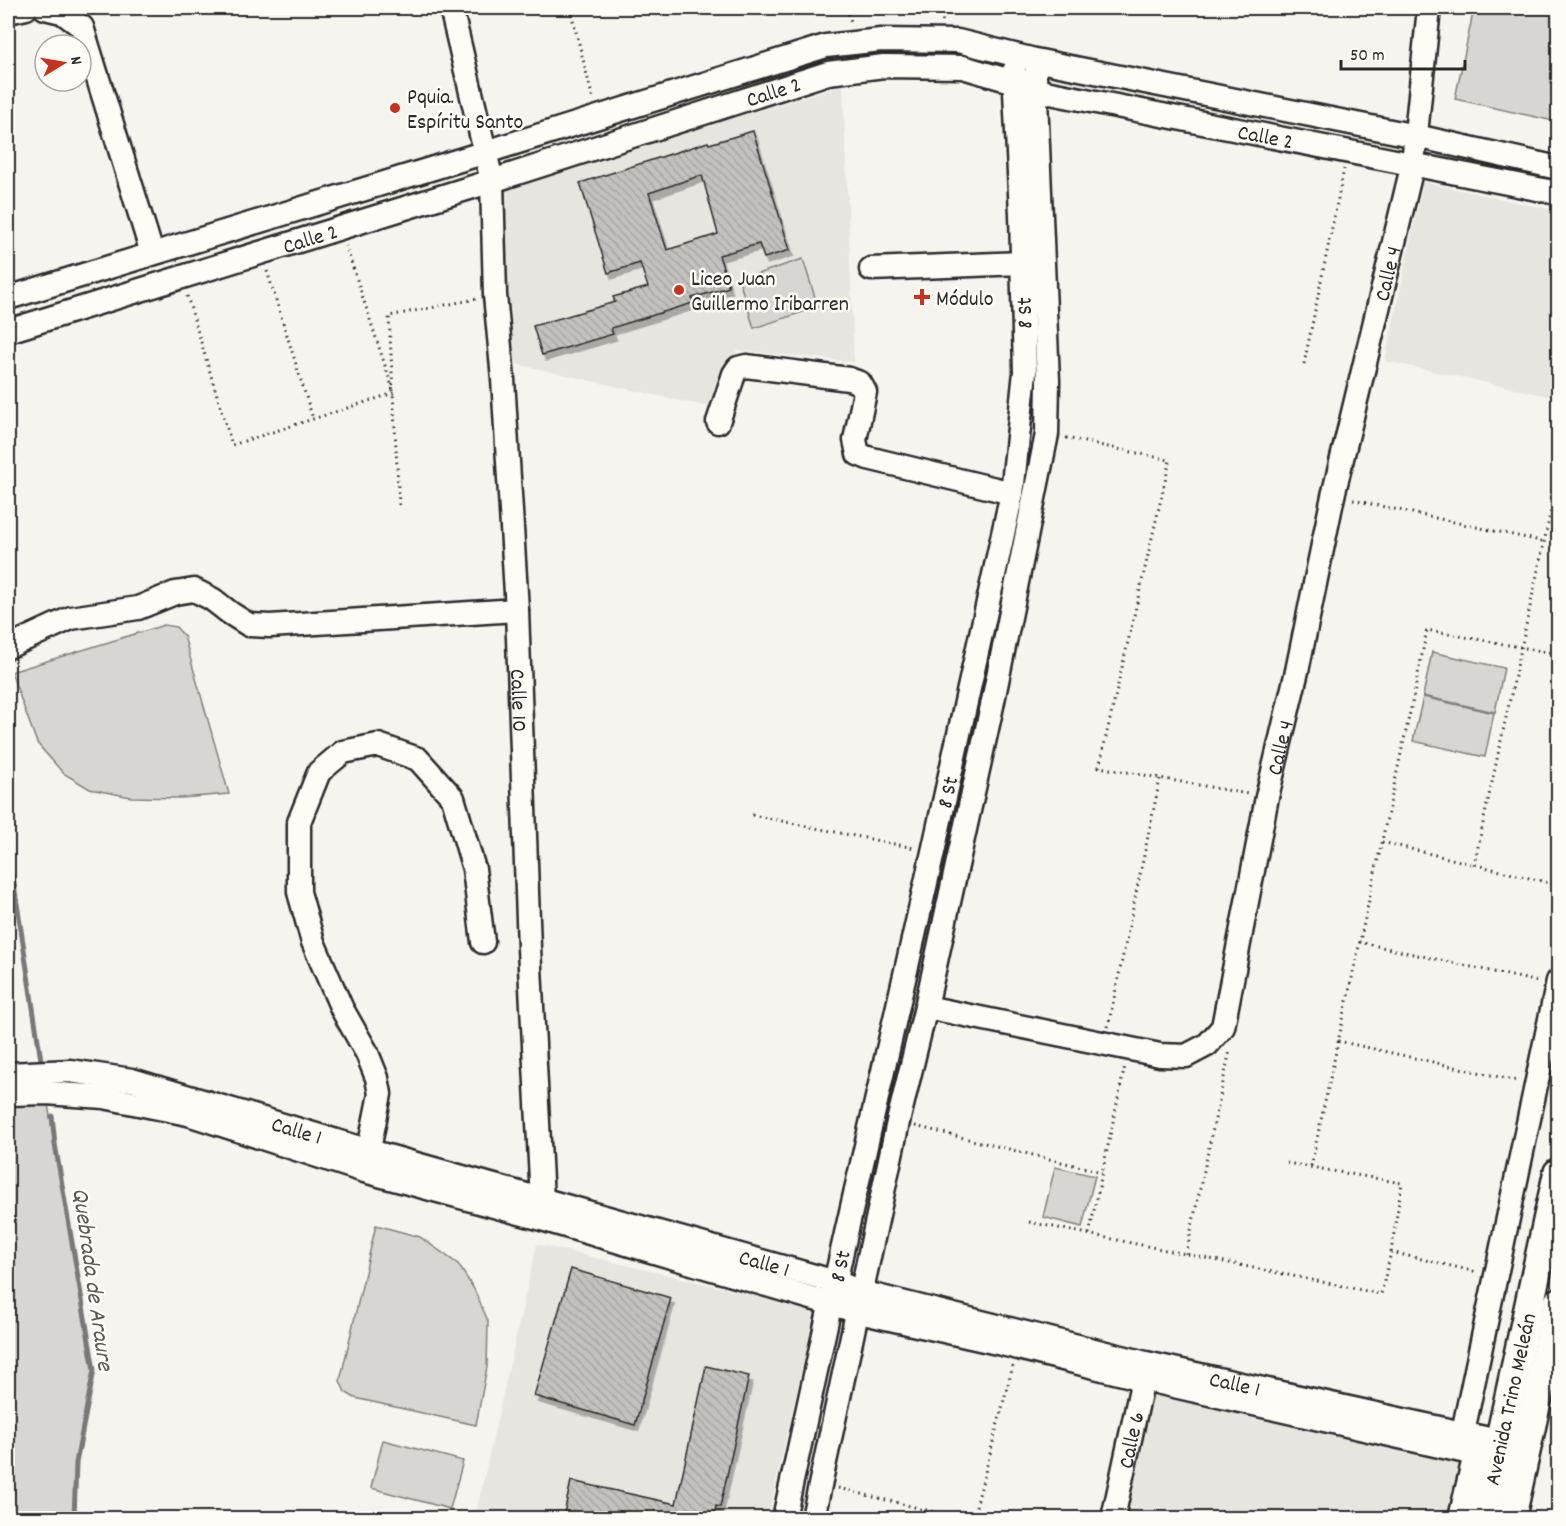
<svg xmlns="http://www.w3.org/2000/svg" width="1566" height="1526" font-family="Dekko,sans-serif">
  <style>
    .built { fill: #e6e5e0 }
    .green { fill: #d7d6d2; stroke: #81807e; stroke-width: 1.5 }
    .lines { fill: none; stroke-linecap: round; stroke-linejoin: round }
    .stream { stroke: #797877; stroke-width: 5 }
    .building { fill: url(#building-back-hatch); stroke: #2b2b2b; stroke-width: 1.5; fill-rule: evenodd; filter: url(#shadow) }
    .minor-casing { stroke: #2b2b2b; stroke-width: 27 }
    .major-casing { stroke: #2b2b2b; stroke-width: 33 }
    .path { stroke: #2b2b2b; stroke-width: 3; stroke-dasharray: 1.5 4.5; stroke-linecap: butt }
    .minor { stroke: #fdfcf7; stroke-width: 22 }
    .major { stroke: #fdfcf7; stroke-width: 28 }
    .poi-dot { fill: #c8321e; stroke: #fdfcf7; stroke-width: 2 }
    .labels { text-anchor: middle; stroke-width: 5; stroke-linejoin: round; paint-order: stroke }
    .street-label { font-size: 22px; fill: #2b2b2b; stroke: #fdfcf7 }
    .poi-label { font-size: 22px; fill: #2b2b2b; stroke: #fdfcf7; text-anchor: start }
    .water-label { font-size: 24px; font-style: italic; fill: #585857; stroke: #fdfcf7 }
  </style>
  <defs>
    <pattern id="building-back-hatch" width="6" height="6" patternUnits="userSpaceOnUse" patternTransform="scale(1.5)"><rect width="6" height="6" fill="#c2c1be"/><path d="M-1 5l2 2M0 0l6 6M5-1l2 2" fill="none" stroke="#a7a6a3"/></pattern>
    <filter id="shadow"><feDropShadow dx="3.5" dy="6" stdDeviation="0" flood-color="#0004"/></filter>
  </defs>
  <rect width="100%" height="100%" fill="#f5f4ef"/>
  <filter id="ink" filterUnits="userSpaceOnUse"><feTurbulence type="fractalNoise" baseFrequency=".0167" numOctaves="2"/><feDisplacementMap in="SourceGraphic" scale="12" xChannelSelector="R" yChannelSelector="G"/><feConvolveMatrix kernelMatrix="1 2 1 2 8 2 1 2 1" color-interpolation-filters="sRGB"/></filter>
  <g filter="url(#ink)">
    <path class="built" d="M 843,85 L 854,362 L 737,350 L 717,409 L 512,363 L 500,188 Z
      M 1423,182 L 1558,211 L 1558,398 L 1385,361 Z
      M 537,1244 L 815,1310 L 768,1518 L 475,1518 Z
      M 1151,1392 L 1461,1457 L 1449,1518 L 1125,1518 Z"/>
    <path class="green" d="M 1474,8 L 1558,8 L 1558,122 L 1455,99 Z
      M 803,259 L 818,307 L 754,328 L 739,280 Z
      M 164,625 L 176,627 L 184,636 L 229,794 L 181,798 L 131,797 L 90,789 L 63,773 L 37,743 L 11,672 Z
      M 1432,652 L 1504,668 L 1495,712 L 1423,696 Z
      M 1423,697 L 1494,713 L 1485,757 L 1413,741 Z
      M 46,1093 L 94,1370 L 76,1463 L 74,1518 L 8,1518 L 8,1095 Z
      M 1055,1167 L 1095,1176 L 1082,1227 L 1043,1217 Z
      M 376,1225 L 420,1237 L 458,1264 L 474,1289 L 488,1321 L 487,1367 L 476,1425 L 355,1398 L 345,1392 L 340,1381 Z
      M 383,1440 L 463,1461 L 450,1509 L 371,1488 Z"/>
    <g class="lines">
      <path class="stream" d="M 8,864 L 13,878 L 41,1060
        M 52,1116 L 55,1144 L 94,1370 L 76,1463 L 74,1518"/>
    </g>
    <path class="building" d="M 753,131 L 790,250 L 764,258 L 759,244 L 719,255 L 729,287 L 692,298 L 693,303 L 611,328 L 613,334 L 542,355 L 533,326 L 615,302 L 613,297 L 648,287 L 640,263 L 608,273 L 580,183 L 708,142 L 709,144 ZM 702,175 L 718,234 L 667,250 L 649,193 Z
      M 571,1269 L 671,1298 L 635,1425 L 534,1396 Z
      M 706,1366 L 749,1376 L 720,1507 L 716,1506 L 714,1518 L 563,1518 L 571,1481 L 676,1504 Z"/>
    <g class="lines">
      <defs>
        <g id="minor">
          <path d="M 45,8 L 62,12 L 82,27 L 152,253"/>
          <path id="s1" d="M 451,8 L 492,181 L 495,295 L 503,379 L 517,610 L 529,948 L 542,1200 L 539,1214"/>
          <path d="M 8,12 L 26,8"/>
          <path d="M 871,269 L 1022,263"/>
          <path d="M 8,298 L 486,152 L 826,46 L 881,40 L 958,41 L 1035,60 L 1416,136 L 1558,168"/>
          <path id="s2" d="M 8,331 L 492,181 L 828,73 L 884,66 L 963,67 L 1014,82 L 1035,90 L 1558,193"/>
          <path d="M 718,422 L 734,374 L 738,368 L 746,366 L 849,379 L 860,383 L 865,392 L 855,440 L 858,454 L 868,458 L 1012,493"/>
          <path d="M 8,647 L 71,618 L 138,608 L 175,593 L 194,590 L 212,599 L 230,613 L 249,625 L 270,626 L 517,610"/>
          <path id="s3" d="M 926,1007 L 1160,1055 L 1186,1056 L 1207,1045 L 1223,1027 L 1267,797 L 1297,671 L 1333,496 L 1413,163 L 1429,8"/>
          <path id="s4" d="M 8,1074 L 70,1071 L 132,1080 L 370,1151 L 836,1282 L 861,1292 L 1146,1363 L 1516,1445"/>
          <path d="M 8,1094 L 46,1093 L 104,1097 L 188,1114 L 364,1171 L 538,1218 L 859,1312 L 1002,1344 L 1143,1379 L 1475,1454 L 1512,1464"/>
          <path d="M 366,1164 L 380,1094 L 377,1078 L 367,1053 L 342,1009 L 313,942 L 299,892 L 299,822 L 319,772 L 343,752 L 378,745 L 418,759 L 453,798 L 474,869 L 483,942"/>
          <path d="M 1460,1446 L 1558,981"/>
          <path id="s5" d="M 784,1518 L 842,1251 L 933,852 L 1012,493 L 1025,372 L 1021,214 L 1014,71"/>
          <path d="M 813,1518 L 898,1122 L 926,1007 L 992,706 L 1047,434 L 1048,381 L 1035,75"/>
          <path id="s6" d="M 1113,1518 L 1146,1365"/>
          <path d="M 1460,1518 L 1478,1441"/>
        </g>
        <g id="major">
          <path id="s7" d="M 1483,1518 L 1558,1173"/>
          <path d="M 1511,1518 L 1558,1303"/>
        </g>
      </defs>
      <use href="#minor" class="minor-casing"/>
      <use href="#major" class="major-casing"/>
      <path class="path" d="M 572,8 L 572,16 L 593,99
        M 846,8 L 852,24
        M 939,8 L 943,23
        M 267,271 L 313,419
        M 187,296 L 232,445 L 394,393 L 346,246
        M 1304,364 L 1344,169
        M 1066,438 L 1170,460 L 1099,767 L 1248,794
        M 1353,500 L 1545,542
        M 399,505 L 389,316 L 476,299
        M 752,815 L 914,848
        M 1382,842 L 1558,885
        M 1474,865 L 1558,478
        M 1359,942 L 1539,982
        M 1108,1027 L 1160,779
        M 1338,1041 L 1518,1081
        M 915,1126 L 1102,1172
        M 1311,1166 L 1414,694 L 1427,630 L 1558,654
        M 1029,1222 L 1381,1294 L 1391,1252 L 1402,1183 L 1287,1163
        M 1089,1234 L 1125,1066
        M 1391,1252 L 1477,1272
        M 1186,1254 L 1230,1050
        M 838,1488 L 958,1518
        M 973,1518 L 1013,1366"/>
      <use href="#minor" class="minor"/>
      <use href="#major" class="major"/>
    </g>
  </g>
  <g class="poi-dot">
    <circle cx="395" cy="108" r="6"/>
    <circle cx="679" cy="290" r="6"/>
    <path d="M919 288h6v6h6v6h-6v6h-6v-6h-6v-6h6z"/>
  </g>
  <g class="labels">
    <g class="street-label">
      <text dy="8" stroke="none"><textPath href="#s2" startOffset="802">Calle 2</textPath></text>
      <text dy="8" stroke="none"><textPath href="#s2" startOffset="1306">Calle 2</textPath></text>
      <text dy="8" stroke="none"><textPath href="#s2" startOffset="316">Calle 2</textPath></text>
      <text dy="8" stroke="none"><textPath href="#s3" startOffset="1084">Calle 4</textPath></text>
      <text transform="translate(1023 313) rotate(-91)" y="8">8 St</text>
      <text dy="8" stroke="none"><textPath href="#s1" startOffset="698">Calle 10</textPath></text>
      <text dy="8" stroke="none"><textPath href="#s3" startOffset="598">Calle 4</textPath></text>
      <text dy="8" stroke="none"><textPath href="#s5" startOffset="744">8 St</textPath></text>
      <text dy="8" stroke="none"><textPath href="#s4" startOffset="297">Calle 1</textPath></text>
      <text dy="8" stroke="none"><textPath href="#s4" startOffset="783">Calle 1</textPath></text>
      <text dy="8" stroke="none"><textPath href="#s5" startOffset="258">8 St</textPath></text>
      <text dy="8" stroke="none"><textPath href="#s4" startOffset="1269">Calle 1</textPath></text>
      <text dy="8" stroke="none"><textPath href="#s7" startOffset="122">Avenida Trino Meleán</textPath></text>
      <text dy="8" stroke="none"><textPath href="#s6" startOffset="80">Calle 6</textPath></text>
    </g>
    <g class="poi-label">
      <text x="407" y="103">Pquia.<tspan x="407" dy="25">Espíritu Santo</tspan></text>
      <text x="691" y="285">Liceo Juan<tspan x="691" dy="25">Guillermo Iribarren</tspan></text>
      <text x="936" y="305">Módulo</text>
    </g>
    <g class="water-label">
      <text transform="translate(94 1279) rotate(82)" y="8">Quebrada de Araure</text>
    </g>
  </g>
  <rect width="1566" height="1526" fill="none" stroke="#fdfcf7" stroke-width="30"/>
  <rect x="15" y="15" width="1536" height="1496" fill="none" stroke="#2b2b2b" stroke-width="2" filter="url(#ink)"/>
  <g transform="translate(63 63) rotate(79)"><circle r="28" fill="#fdfcf7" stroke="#a9a8a5" stroke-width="1.5"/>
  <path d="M0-4.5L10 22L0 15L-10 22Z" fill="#c8321e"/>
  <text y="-9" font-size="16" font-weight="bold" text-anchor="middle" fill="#2b2b2b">N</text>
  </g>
  <path d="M1341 60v9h124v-9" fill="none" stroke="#2b2b2b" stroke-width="3"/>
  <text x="1350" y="60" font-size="18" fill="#2b2b2b" stroke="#fdfcf7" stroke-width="4.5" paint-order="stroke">50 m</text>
</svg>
